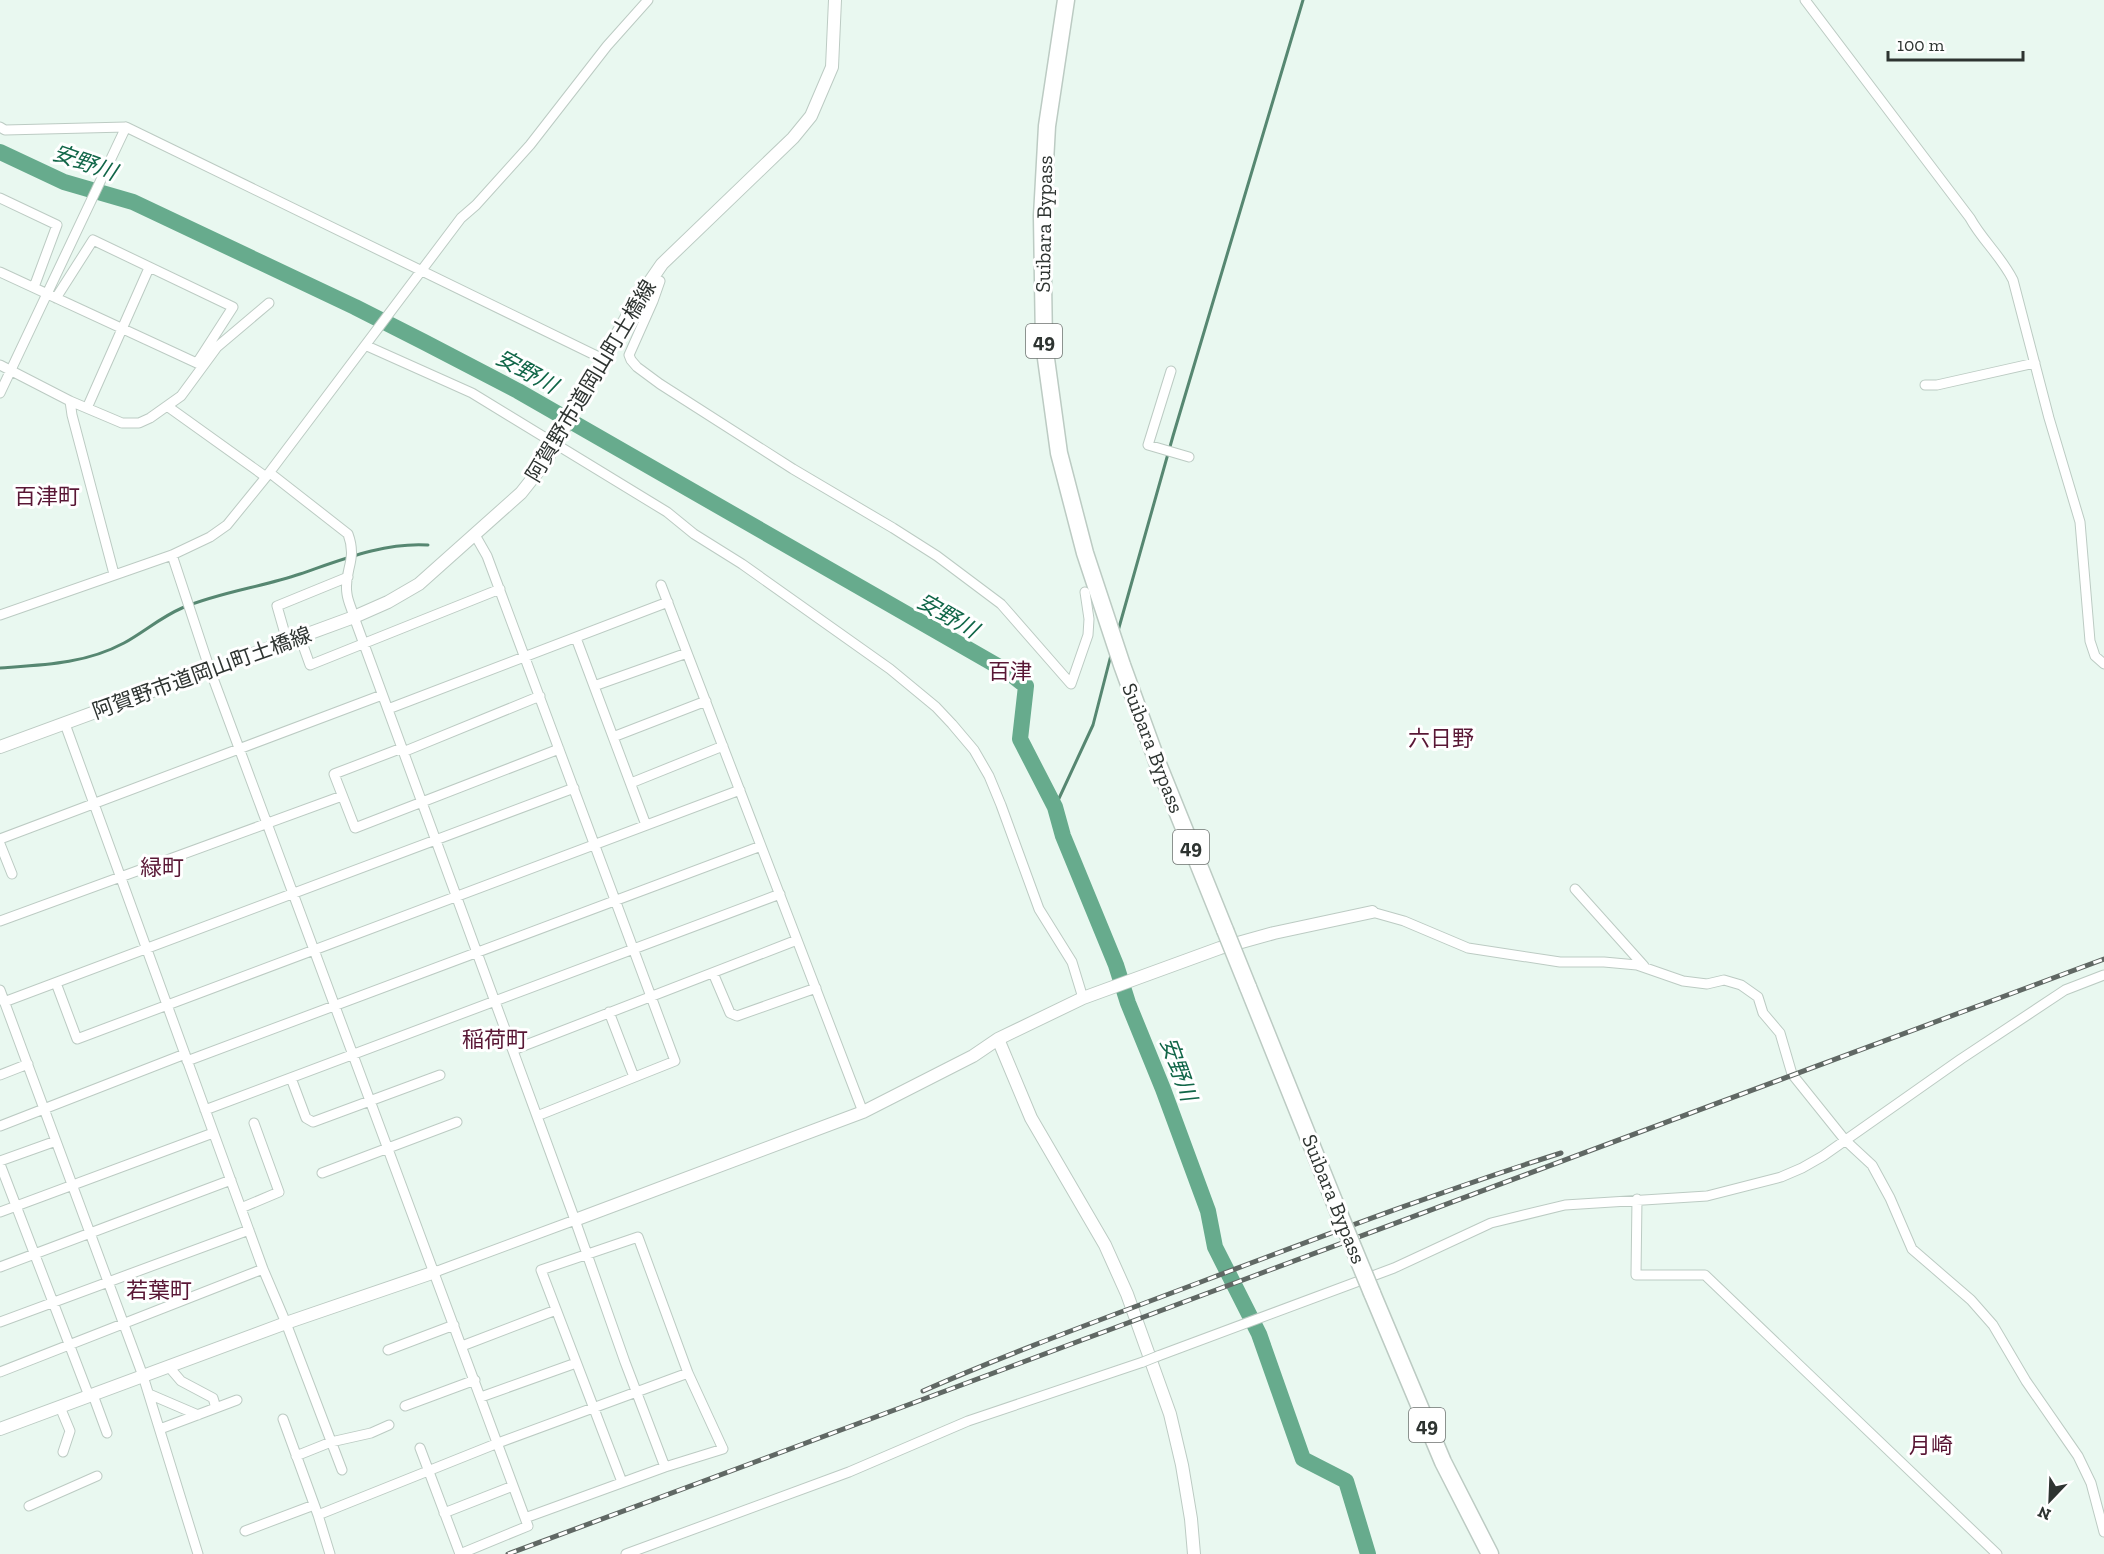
<svg xmlns="http://www.w3.org/2000/svg" width="2104" height="1554" font-family="'Zilla Slab','Noto Sans JP',serif">
  <style>
    .lines { fill: none; stroke-linecap: round; stroke-linejoin: round }
    .stream { stroke: #568771; stroke-width: 3 }
    .river { stroke: #67ab8d; stroke-width: 16 }
    .street-casing { stroke: #bccbc3; stroke-width: 11 }
    .secondary-casing { stroke: #bccbc3; stroke-width: 14 }
    .highway-casing { stroke: #bccbc3; stroke-width: 19 }
    .street { stroke: #fff; stroke-width: 9 }
    .secondary { stroke: #fff; stroke-width: 12 }
    .highway { stroke: #fff; stroke-width: 16 }
    .rail-casing { stroke: #606864; stroke-width: 5 }
    .rail { stroke: #fff; stroke-width: 3; stroke-dasharray: 9; stroke-linecap: butt }
    .street-bridge-casing { stroke: #bccbc3; stroke-width: 11; stroke-linecap: butt }
    .highway-bridge-casing { stroke: #bccbc3; stroke-width: 19; stroke-linecap: butt }
    .street-bridge { stroke: #fff; stroke-width: 9 }
    .highway-bridge { stroke: #fff; stroke-width: 16 }
    .labels { text-anchor: middle; stroke-width: 6; stroke-linejoin: round; paint-order: stroke }
    .shield { fill: #fff; stroke: #6d716f; stroke-width: 1.5 }
    .shield-label { font-size: 20px; font-weight: bold; fill: #2e3431 }
    .street-label { font-size: 21px; fill: #2e3431; stroke: #fff }
    .water-label { font-size: 22px; font-style: italic; fill: #116648; stroke: #fff }
    .neighbourhood-label { font-size: 22px; fill: #591735; stroke: #fff }
  </style>
  <rect width="100%" height="100%" fill="#e9f8f0"/>
  <g class="lines">
    <path class="stream" d="M 1118,631 L 1173,436 L 1303,0
      M 0,668 C 43,665 85,664 124,643 C 144,632 161,617 182,608 C 220,592 262,587 300,574 C 341,560 385,542 428,545
      M 1055,807 L 1093,725 L 1111,655"/>
    <path class="river" d="M 0,152 L 64,182 L 133,202 L 355,307 L 424,342 L 518,391 L 1008,672 L 1026,686 L 1020,739 L 1055,807 L 1063,836 L 1116,965 L 1128,1003 L 1163,1089 L 1208,1211 L 1215,1247 L 1259,1334 L 1303,1459 L 1346,1481 L 1368,1554"/>
    <defs>
      <path id="street" d="M 1805,0 L 1970,218 C 1982,240 2001,256 2013,280 L 2049,418 L 2080,522 L 2090,641 L 2095,656 L 2104,664
        M 0,127 L 5,130 L 126,127 L 603,359
        M 0,198 L 57,225 L 34,287
        M 0,272 L 201,365
        M 660,281 L 653,301 L 629,355 L 631,360 L 637,367 L 660,384 L 793,469 L 893,528 L 937,556 L 1001,604 L 1071,684 L 1088,635 L 1089,619 L 1085,592
        M 56,298 L 93,240 L 233,307 L 197,363
        M 367,346 L 472,393 L 667,512 L 694,534 L 742,564 L 890,669 L 936,707 L 952,724 L 974,750 L 989,776 L 1001,805 L 1039,909 L 1072,962 L 1083,998
        M 0,365 L 70,401 L 122,423 L 139,423 L 150,418 L 181,396 L 217,347 L 269,303
        M 1171,371 L 1148,445 L 1189,457
        M 1925,385 L 1937,385 L 2035,363
        M 0,393 L 126,127
        M 70,401 L 72,415 L 114,574
        M 167,406 L 266,477
        M 87,408 L 149,268
        M 270,473 L 348,534 C 358,561 343,571 347,594 C 348,602 352,609 354,617 L 575,1220 L 625,1362 L 665,1467
        M 475,535 L 487,556 L 675,1061 L 537,1116
        M 172,555 L 210,670 L 528,1526 L 460,1554
        M 661,585 L 863,1112
        M 0,615 L 172,555 L 210,537 L 227,525 L 266,477 L 461,218 L 476,205 L 530,145 L 607,46 L 648,0
        M 300,637 L 310,665 L 500,589
        M 576,638 L 646,825
        M 287,641 L 277,606 L 348,577
        M 594,686 L 687,653
        M 388,709 L 668,602
        M 65,724 L 263,1269 L 286,1323 L 342,1470
        M 613,737 L 706,701
        M 402,748 L 334,774 L 355,828 L 559,749
        M 403,752 L 540,696
        M 631,783 L 723,746
        M 0,839 L 382,695
        M 0,844 L 12,874
        M 1575,889 L 1644,966
        M 1372,912 L 1404,921 L 1468,948 L 1560,962 L 1604,962 L 1637,965 L 1683,981 L 1707,984 L 1724,980 L 1741,985 L 1758,997 L 1763,1013 L 1780,1033 L 1792,1074 L 1845,1140 L 1872,1165 L 1890,1198 L 1912,1249 L 1971,1300 L 1993,1325 L 2026,1381 L 2078,1456 L 2091,1483 L 2104,1532
        M 0,921 L 342,796
        M 713,973 L 730,1013 L 737,1016 L 816,988
        M 56,983 L 77,1039 L 740,790
        M 0,990 L 143,1376 L 198,1554
        M 4,1002 L 574,788
        M 609,1012 L 634,1077
        M 513,1050 L 797,940
        M 187,1061 L 761,846
        M 0,1075 L 28,1064
        M 291,1078 L 306,1118 L 313,1122 L 440,1075
        M 205,1110 L 780,894
        M 0,1126 L 185,1054
        M 0,1161 L 56,1141
        M 0,1164 L 89,1396
        M 322,1173 L 457,1122
        M 1637,1199 L 1636,1275 L 1705,1275 L 1997,1554
        M 241,1208 L 279,1192 L 254,1123
        M 0,1212 L 213,1133
        M 0,1267 L 231,1180
        M 435,1272 L 575,1220
        M 0,1322 L 249,1230
        M 462,1346 L 556,1310
        M 388,1350 L 454,1325
        M 1158,1356 L 1394,1268 L 1491,1223 L 1565,1205 L 1707,1196 L 1781,1177 L 1802,1168 L 1823,1156 L 1961,1059 L 2065,990 L 2104,975
        M 169,1367 L 181,1381 L 213,1398 L 216,1408
        M 0,1372 L 263,1269
        M 149,1394 L 198,1415
        M 93,1395 L 107,1433
        M 481,1397 L 576,1363
        M 405,1406 L 475,1380
        M 60,1407 L 70,1431 L 63,1452
        M 283,1419 L 318,1515 L 330,1554
        M 160,1429 L 237,1400
        M 420,1448 L 460,1554
        M 296,1456 L 331,1442 L 371,1433 L 389,1425
        M 29,1506 L 97,1476
        M 444,1513 L 513,1486
        M 318,1515 L 498,1443 L 688,1373
        M 525,1518 L 665,1467 L 723,1449 L 688,1373 L 638,1237 L 541,1270 L 622,1482
        M 245,1531 L 314,1505
        M 626,1554 L 849,1472 L 968,1421 L 1143,1362"/>
      <path id="secondary" d="M 0,747 L 354,617 L 388,602 L 419,584 L 521,493 L 544,464 L 633,306 L 662,264 L 793,138 L 811,116 L 832,67 L 835,0
        M 998,1039 L 1031,1118 L 1105,1245 L 1127,1294 L 1170,1414 L 1182,1465 L 1191,1519 L 1194,1554
        M 575,1220 L 863,1112 L 973,1056 L 998,1039 L 1083,998 L 1220,948 L 1274,933 L 1372,912
        M 0,1429 L 286,1323 L 435,1272"/>
      <path id="highway" d="M 1066,0 L 1047,126 L 1042,216 L 1044,344 L 1059,453 L 1085,553 L 1122,665 L 1158,764 L 1225,930
        M 1248,987 L 1334,1201
        M 1372,1293 L 1443,1462 L 1490,1554"/>
    </defs>
    <use href="#street" class="street-casing"/>
    <use href="#secondary" class="secondary-casing"/>
    <use href="#highway" class="highway-casing"/>
    <use href="#street" class="street"/>
    <use href="#secondary" class="secondary"/>
    <use href="#highway" class="highway"/>
    <defs>
      <path id="rail" d="M 923,1391 C 1016,1350 1111,1316 1206,1280 C 1323,1236 1441,1191 1561,1153
        M 508,1554 L 2104,959"/>
    </defs>
    <use href="#rail" class="rail-casing"/>
    <use href="#rail" class="rail"/>
    <defs>
      <path id="street-bridge" d="M 1143,1362 L 1158,1356"/>
      <path id="highway-bridge" d="M 1225,930 L 1248,987
        M 1334,1201 L 1372,1293"/>
    </defs>
    <use href="#street-bridge" class="street-bridge-casing"/>
    <use href="#highway-bridge" class="highway-bridge-casing"/>
    <use href="#street-bridge" class="street-bridge"/>
    <use href="#highway-bridge" class="highway-bridge"/>
  </g>
  <g class="labels">
    <g class="shield">
      <rect x="1026" y="324" width="36" height="34" rx="4.5"/>
      <rect x="1173" y="830" width="36" height="34" rx="4.5"/>
      <rect x="1409" y="1408" width="36" height="34" rx="4.5"/>
    </g>
    <g class="shield-label">
      <text x="1044" y="348">49</text>
      <text x="1191" y="854">49</text>
      <text x="1427" y="1432">49</text>
    </g>
    <g class="street-label">
      <text transform="translate(1044 224) rotate(-89)" y="7">Suibara Bypass</text>
      <text transform="translate(591 381) rotate(-59)" y="7">阿賀野市道岡山町土橋線</text>
      <text transform="translate(202 673) rotate(-20)" y="7">阿賀野市道岡山町土橋線</text>
      <text transform="translate(1153 748) rotate(69)" y="7">Suibara Bypass</text>
      <text transform="translate(1334 1199) rotate(68)" y="7">Suibara Bypass</text>
    </g>
    <g class="water-label">
      <text transform="translate(85 162) rotate(19)" y="8">安野川</text>
      <text transform="translate(527 371) rotate(29)" y="8">安野川</text>
      <text transform="translate(948 615) rotate(30)" y="8">安野川</text>
      <text transform="translate(1179 1069) rotate(70)" y="8">安野川</text>
    </g>
    <g class="neighbourhood-label">
      <text x="47" y="504">百津町</text>
      <text x="1010" y="679">百津</text>
      <text x="1441" y="746">六日野</text>
      <text x="162" y="875">緑町</text>
      <text x="495" y="1047">稲荷町</text>
      <text x="159" y="1298">若葉町</text>
      <text x="1931" y="1453">月崎</text>
    </g>
  </g>
  <g transform="translate(2050 1500) rotate(203)" stroke="#ffffff" stroke-width="4.5" paint-order="stroke">
  <path d="M0-4.5L10 22L0 15L-10 22Z" fill="#2e3431"/>
  <text y="-9" font-size="16" font-weight="bold" text-anchor="middle" fill="#2e3431">N</text>
  </g>
  <path d="M1888 51v9h135v-9" fill="none" stroke="#2e3431" stroke-width="3"/>
  <text x="1897" y="51" font-size="18" fill="#2e3431" stroke="#ffffff" stroke-width="4.5" paint-order="stroke">100 m</text>
</svg>
